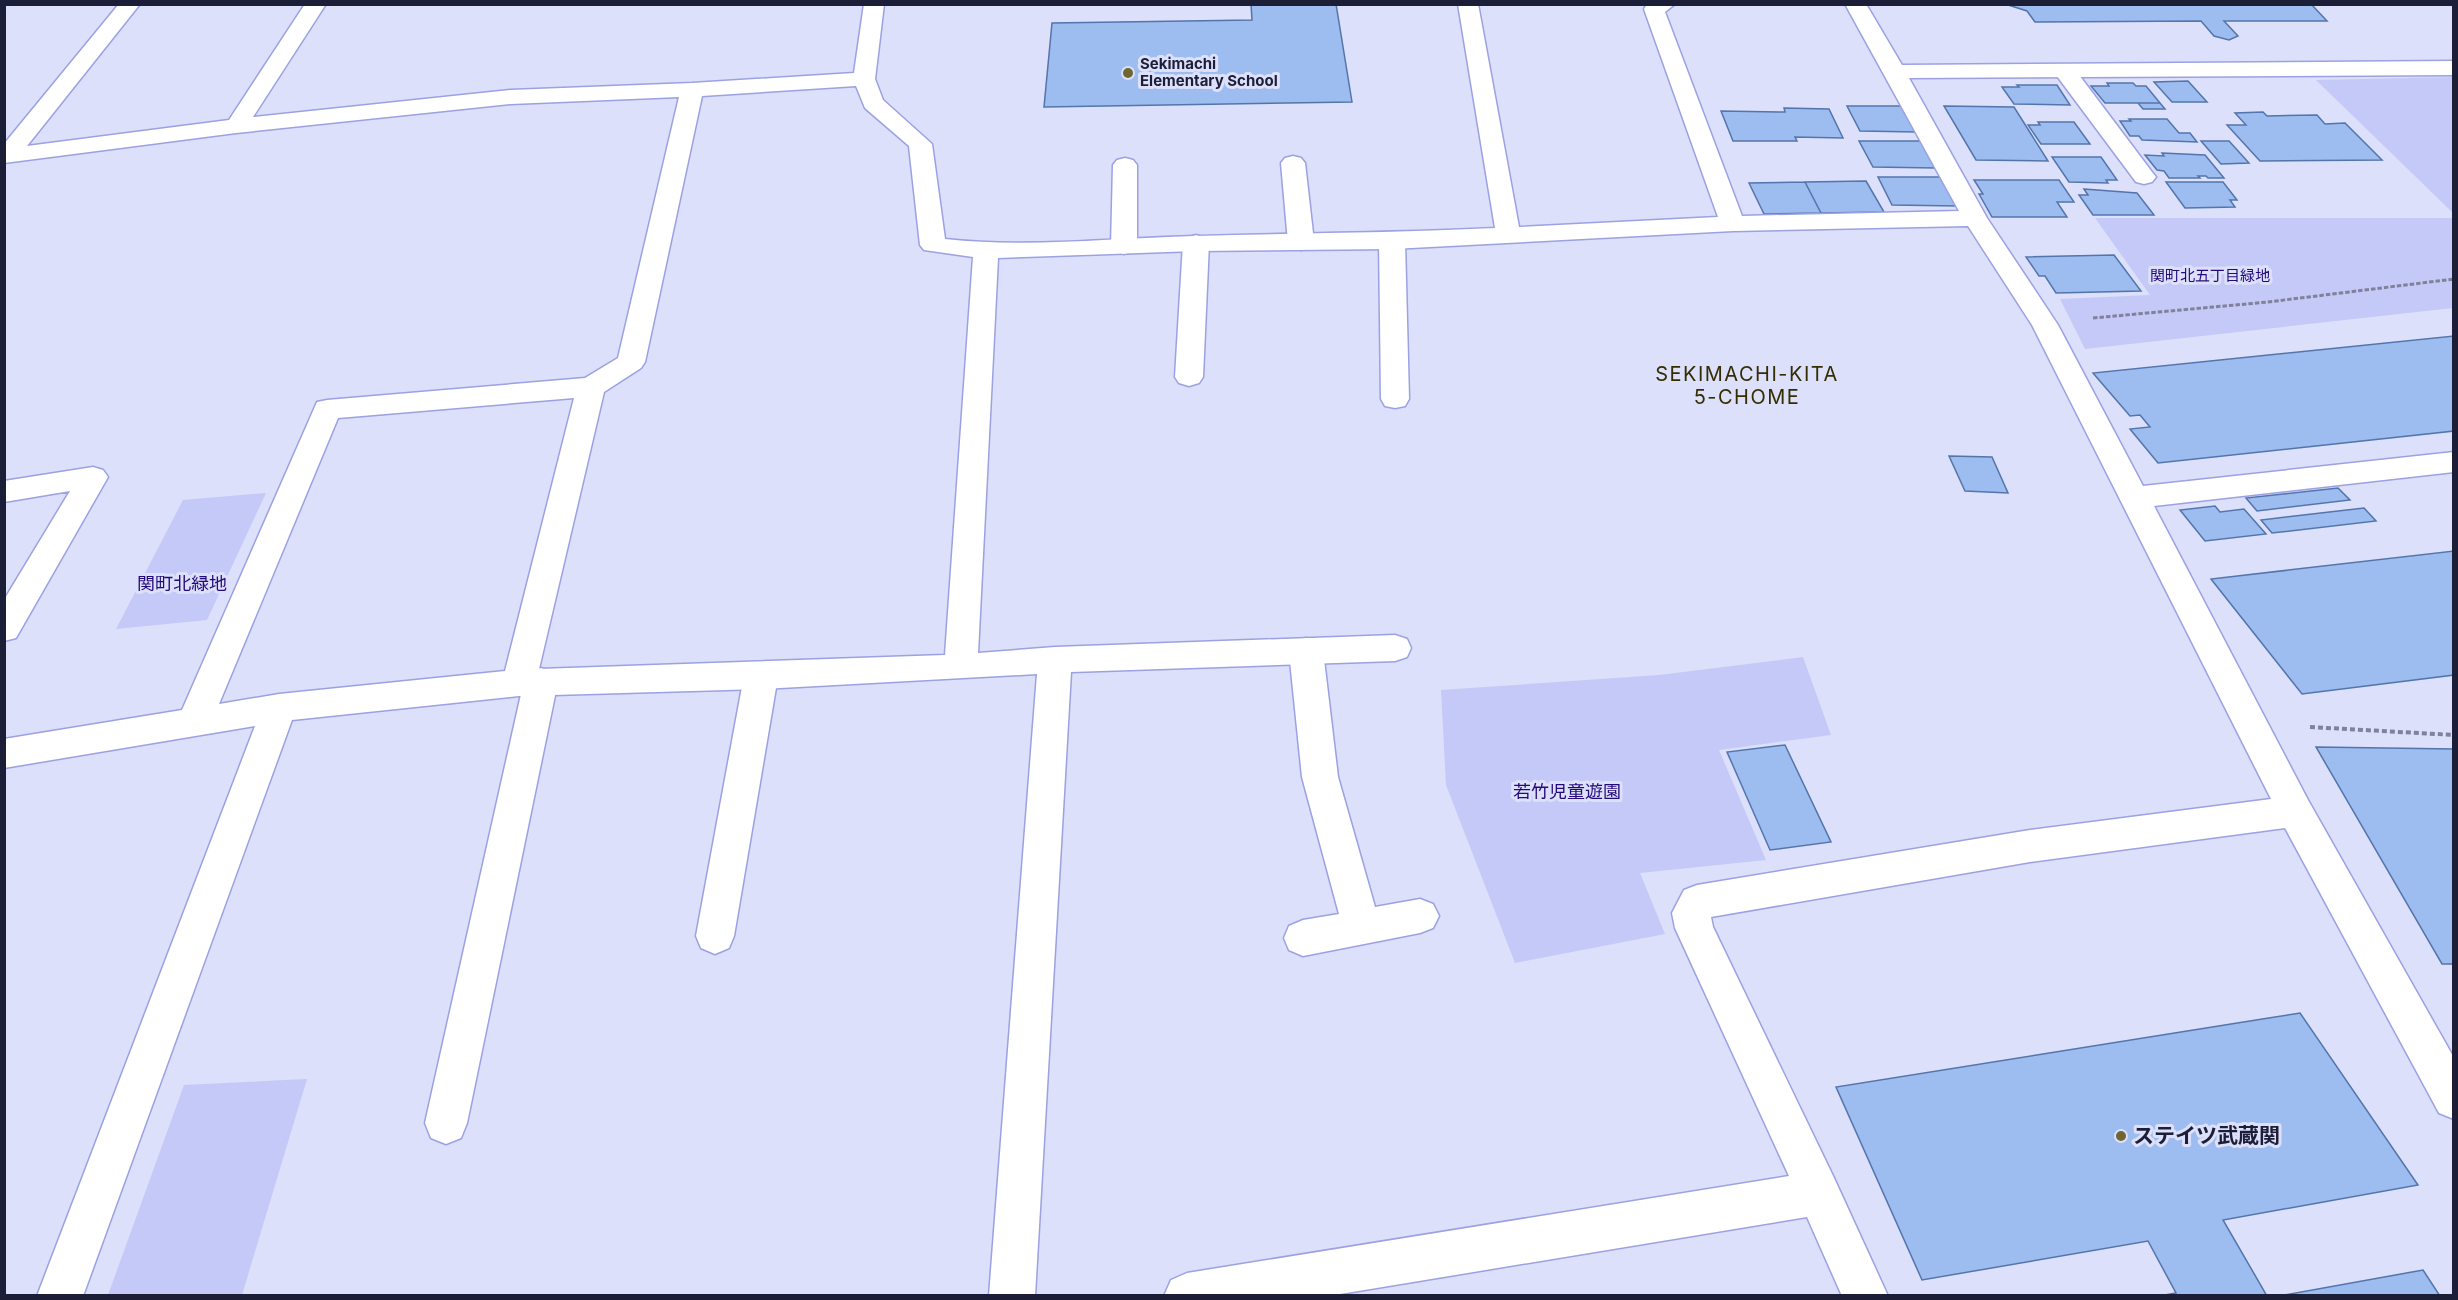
<svg xmlns="http://www.w3.org/2000/svg" width="2458" height="1300" font-family="Inter,'Noto Sans JP',sans-serif">
  <style>
    .green { fill: #c4c9f7 }
    .building { fill: #9dbcef; stroke: #5375ac; stroke-width: 1.5 }
    .lines { fill: none; stroke-linecap: round; stroke-linejoin: round }
    .service-casing { stroke: #9ba1e2; stroke-width: 3 }
    .minor-casing { stroke: #9ba1e2; stroke-width: 3 }
    .path-far1 { stroke: #80829c; stroke-width: 3; stroke-dasharray: 4.5 2; stroke-linecap: butt }
    .path { stroke: #80829c; stroke-width: 4; stroke-dasharray: 5 3; stroke-linecap: butt }
    .service { fill: #fff; fill-rule: evenodd }
    .minor { fill: #fff; fill-rule: evenodd }
    .poi-dot { fill: #6f6633; stroke: #dce0fb; stroke-width: 2 }
    .labels { text-anchor: middle; stroke-width: 6; stroke-linejoin: round; paint-order: stroke }
    .far-poi-label { font-size: 15px; font-weight: bold; fill: #1c1d36; stroke: #dce0fb; text-anchor: start }
    .far-park-label { font-size: 15px; fill: #240978; stroke: #dce0fb }
    .park-label { font-size: 18px; fill: #240978; stroke: #dce0fb }
    .neighbourhood-label { font-size: 20px; letter-spacing: 1.5px; fill: #342d02; stroke: #dce0fb }
    .near-poi-label { font-size: 21px; font-weight: bold; fill: #1c1d36; stroke: #dce0fb; text-anchor: start }
  </style>
  <rect width="100%" height="100%" fill="#dce0fb"/>
  <path class="green" d="M 2453,77 L 2453,213 L 2316,80 Z
    M 2095,218 L 2453,218 L 2453,308 L 2085,349 L 2060,299 L 2150,295 Z
    M 266,493 L 207,620 L 116,629 L 183,500 Z
    M 1803,657 L 1831,735 L 1719,750 L 1766,860 L 1640,873 L 1665,934 L 1515,963 L 1446,785 L 1441,690 L 1659,675 Z
    M 307,1079 L 242,1295 L 108,1295 L 184,1085 Z"/>
  <path class="building" d="M 1251,4 L 1336,4 L 1352,102 L 1044,107 L 1052,23 L 1252,20 Z
    M 2005,4 L 2311,4 L 2327,21 L 2224,21 L 2238,36 L 2229,40 L 2214,36 L 2201,21 L 2035,22 L 2027,11 Z
    M 2188,81 L 2207,102 L 2172,102 L 2154,82 Z
    M 2107,83 L 2133,83 L 2136,86 L 2146,86 L 2160,103 L 2105,103 L 2091,86 L 2109,86 Z
    M 2017,85 L 2057,85 L 2070,105 L 2014,104 L 2002,87 L 2019,87 Z
    M 2138,103 L 2160,103 L 2165,109 L 2143,109 Z
    M 1847,106 L 1902,106 L 1916,132 L 1860,131 Z
    M 1944,106 L 2014,107 L 2048,161 L 1976,160 Z
    M 1784,108 L 1829,109 L 1843,138 L 1795,137 L 1797,141 L 1733,141 L 1721,111 L 1785,112 Z
    M 2263,112 L 2267,116 L 2317,115 L 2325,124 L 2345,123 L 2382,160 L 2260,161 L 2227,125 L 2246,125 L 2235,113 Z
    M 2129,119 L 2167,119 L 2179,133 L 2190,133 L 2197,142 L 2142,140 L 2139,136 L 2130,136 L 2120,121 L 2131,121 Z
    M 2038,122 L 2074,122 L 2090,144 L 2041,144 L 2028,125 L 2040,125 Z
    M 1859,141 L 1921,141 L 1935,168 L 1873,167 Z
    M 2201,141 L 2229,141 L 2249,163 L 2221,164 Z
    M 2162,153 L 2205,155 L 2224,178 L 2208,178 L 2206,176 L 2198,176 L 2200,178 L 2169,178 L 2164,171 L 2157,170 L 2145,155 L 2164,156 Z
    M 2052,157 L 2101,157 L 2117,180 L 2106,180 L 2108,183 L 2069,182 Z
    M 1878,177 L 1941,177 L 1958,206 L 1892,205 Z
    M 1974,180 L 2059,180 L 2074,202 L 2057,202 L 2067,217 L 1992,217 L 1979,194 L 1983,194 Z
    M 1866,181 L 1884,212 L 1821,213 L 1805,182 Z
    M 1805,182 L 1821,213 L 1764,214 L 1749,183 Z
    M 2166,182 L 2223,182 L 2237,200 L 2230,200 L 2235,207 L 2185,208 Z
    M 2084,189 L 2137,193 L 2154,215 L 2093,215 L 2079,195 L 2088,195 Z
    M 2114,255 L 2141,291 L 2056,293 L 2045,276 L 2039,276 L 2026,257 Z
    M 2454,336 L 2454,431 L 2158,463 L 2130,429 L 2150,427 L 2140,415 L 2130,416 L 2093,373 Z
    M 1949,456 L 1992,457 L 2008,493 L 1965,491 Z
    M 2338,488 L 2350,500 L 2257,511 L 2246,498 Z
    M 2215,506 L 2220,512 L 2244,509 L 2266,534 L 2205,541 L 2180,510 Z
    M 2364,508 L 2376,521 L 2272,533 L 2261,520 Z
    M 2454,551 L 2454,675 L 2302,694 L 2211,579 Z
    M 1785,745 L 1831,842 L 1770,850 L 1727,752 Z
    M 2316,747 L 2454,749 L 2454,964 L 2442,964 Z
    M 2300,1013 L 2418,1185 L 2223,1220 L 2267,1296 L 2159,1296 L 2176,1293 L 2148,1241 L 1922,1280 L 1836,1087 Z
    M 2423,1270 L 2440,1296 L 2279,1296 Z"/>
  <g class="lines">
    <defs>
      <path id="service" d="M 2065,65 L 2073,67 L 2152,172 L 2156,177 L 2152,182 L 2144,184 L 2136,182 L 2054,72 L 2057,67 Z
        M 1293,156 L 1301,158 L 1305,163 L 1314,242 L 1310,247 L 1301,250 L 1292,247 L 1288,242 L 1281,163 L 1285,158 Z
        M 1125,158 L 1133,160 L 1137,165 L 1137,246 L 1133,251 L 1124,254 L 1115,251 L 1111,246 L 1113,165 L 1117,160 Z
        M 1392,233 L 1401,236 L 1405,241 L 1409,399 L 1405,406 L 1395,408 L 1385,406 L 1381,399 L 1379,241 L 1383,236 Z
        M 1196,235 L 1205,238 L 1209,243 L 1203,377 L 1199,383 L 1189,386 L 1179,383 L 1175,377 L 1183,243 L 1187,238 Z
        M 93,467 L 103,470 L 108,477 L 16,638 L 4,641 L 4,600 L 70,491 L 4,502 L 4,481 Z
        M 1306,638 L 1318,642 L 1323,651 L 1338,777 L 1375,907 L 1420,899 L 1433,904 L 1439,916 L 1433,928 L 1420,933 L 1303,956 L 1289,950 L 1284,938 L 1289,926 L 1303,920 L 1339,914 L 1302,777 L 1289,651 L 1294,642 Z
        M 761,663 L 773,667 L 778,676 L 734,936 L 729,948 L 715,954 L 701,948 L 696,936 L 744,676 L 749,667 Z
        M 541,668 L 553,672 L 558,681 L 467,1123 L 461,1138 L 446,1144 L 431,1138 L 425,1123 L 524,681 L 529,672 Z"/>
      <path id="minor" d="M 119,4 L 140,4 L 27,146 L 229,120 L 305,4 L 326,4 L 253,117 L 511,90 L 692,83 L 854,73 L 864,4 L 884,4 L 875,79 L 883,100 L 932,144 L 945,239 C 1027,248 1112,238 1195,236 C 1295,233 1395,233 1495,228 L 1458,4 L 1478,4 L 1519,227 L 1718,217 L 1644,9 L 1647,4 L 1675,4 L 1665,12 L 1742,216 L 1959,211 L 1845,4 L 1866,4 L 1902,65 L 2454,61 L 2454,75 L 1909,78 L 1987,218 L 2058,325 L 2143,486 L 2454,452 L 2454,472 L 2154,506 L 2308,800 L 2454,1058 L 2454,1119 L 2439,1113 L 2285,828 L 2030,862 L 1711,917 L 1713,927 L 1834,1178 L 1888,1296 L 1842,1296 L 1807,1217 L 1328,1296 L 1164,1296 L 1171,1280 L 1187,1273 L 1789,1176 L 1675,928 L 1672,913 L 1684,890 L 1697,885 L 2030,830 L 2271,799 L 2032,325 L 1968,226 L 1733,231 L 1392,249 L 1196,251 L 998,258 L 978,653 L 1055,647 L 1395,635 L 1407,639 L 1411,648 L 1407,657 L 1395,661 L 1071,672 L 1035,1296 L 989,1296 L 1037,674 L 761,689 L 519,696 L 292,720 L 83,1296 L 37,1296 L 255,726 L 4,768 L 4,739 L 182,710 L 317,402 L 327,400 L 585,378 L 618,358 L 679,97 L 511,104 L 236,133 L 4,163 L 4,144 ZM 856,86 L 865,108 L 909,146 L 920,245 L 924,250 L 973,257 L 945,655 L 539,669 L 604,392 L 641,368 L 645,362 L 702,96 ZM 574,398 L 505,671 L 279,694 L 219,704 L 338,418 Z"/>
    </defs>
    <use href="#service" class="service-casing"/>
    <use href="#minor" class="minor-casing"/>
    <path class="path-far1" d="M 2093,318 L 2268,302 L 2454,279"/>
    <path class="path" d="M 2310,727 L 2454,735"/>
    <use href="#service" class="service"/>
    <use href="#minor" class="minor"/>
  </g>
  <g class="poi-dot">
    <circle cx="1128" cy="73" r="6"/>
    <circle cx="2121" cy="1136" r="6"/>
  </g>
  <g class="labels">
    <g class="far-poi-label">
      <text x="1140" y="69">Sekimachi<tspan x="1140" dy="17">Elementary School</tspan></text>
    </g>
    <g class="far-park-label">
      <text x="2210" y="281">関町北五丁目緑地</text>
    </g>
    <g class="park-label">
      <text x="182" y="590">関町北緑地</text>
      <text x="1567" y="798">若竹児童遊園</text>
    </g>
    <g class="neighbourhood-label">
      <text x="1747" y="381">SEKIMACHI-KITA<tspan x="1747" dy="23">5-CHOME</tspan></text>
    </g>
    <g class="near-poi-label">
      <text x="2133" y="1143">ステイツ武蔵関</text>
    </g>
  </g>
  <rect width="2458" height="1300" fill="none" stroke="#1c1d36" stroke-width="12"/>
</svg>
